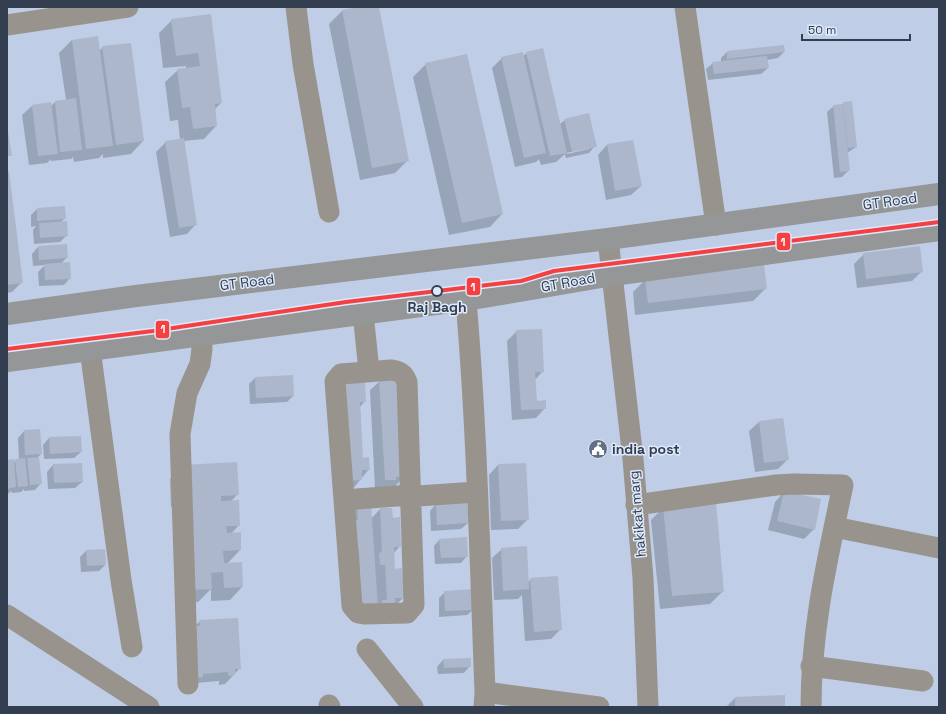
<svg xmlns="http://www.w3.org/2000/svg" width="946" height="714" font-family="'Space Grotesk',sans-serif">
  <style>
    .shadow { fill: #0003; fill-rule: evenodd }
    .building { fill: #acb7cb }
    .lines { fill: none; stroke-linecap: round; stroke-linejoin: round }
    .minor { stroke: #98948d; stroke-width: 21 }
    .highway { stroke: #949697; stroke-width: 22 }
    .metro-1-casing { stroke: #dee9fc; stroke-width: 7 }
    .metro-1 { stroke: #f54041; stroke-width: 4 }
    .stop-dot { fill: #dee9fc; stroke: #323d50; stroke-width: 2 }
    .labels { text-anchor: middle; stroke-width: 3; stroke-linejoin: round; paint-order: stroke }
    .street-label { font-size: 14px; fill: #323d50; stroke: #dee9fc }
    .stop-label { font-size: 14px; font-weight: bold; fill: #323d50; stroke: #dee9fc }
    .poi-label { font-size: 14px; font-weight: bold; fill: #323d50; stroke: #dee9fc; text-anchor: start }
    .line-badge { stroke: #dee9fc; stroke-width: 1.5 }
    .badge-label { font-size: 11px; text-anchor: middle; font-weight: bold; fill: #fff }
  </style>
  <rect width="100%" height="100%" fill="#bfcde6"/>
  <path class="shadow" d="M 365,7 L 378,7 L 408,160 L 395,173 L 360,180 L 329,24 L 342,11 Z
    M 210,15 L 221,103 L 214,110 L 216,126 L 204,139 L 183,141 L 196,224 L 187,234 L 170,237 L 156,152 L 166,142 L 180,140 L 178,120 L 170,121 L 165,82 L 178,70 L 186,69 L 186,66 L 163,68 L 159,33 L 172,20 Z
    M 72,40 L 99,51 L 103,47 L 143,141 L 131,154 L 103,158 L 103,154 L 99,158 L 74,162 L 73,157 L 71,159 L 51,161 L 51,159 L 47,163 L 29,165 L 22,115 L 32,106 L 51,104 L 51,106 L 55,102 L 66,100 L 59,53 Z
    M 727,52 L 784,52 L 778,58 L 767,60 L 768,68 L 761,74 L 708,80 L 706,69 L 713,63 L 721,62 L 721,58 Z
    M 527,53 L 560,124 L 565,120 L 595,146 L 589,153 L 566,158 L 565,154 L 556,162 L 541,165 L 539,159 L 536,162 L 515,167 L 492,68 L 502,58 L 523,56 ZM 589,147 L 589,149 L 567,154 L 567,153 Z
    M 426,64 L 502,214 L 490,227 L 449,235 L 413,77 Z
    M 844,103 L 856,147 L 847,153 L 849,170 L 842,177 L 834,178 L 827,112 L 834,106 L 842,105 Z
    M 607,145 L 641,186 L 631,195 L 606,200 L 598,155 Z
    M 7,172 L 21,283 L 12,292 L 7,293 Z
    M 64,207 L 65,218 L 61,222 L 67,235 L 60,242 L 34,244 L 33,230 L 36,226 L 31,227 L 31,215 L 37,209 Z
    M 38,247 L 67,257 L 61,264 L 70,278 L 64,285 L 39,286 L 38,272 L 45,265 L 33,266 L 32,254 Z
    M 864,254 L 922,271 L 912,281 L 857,288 L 854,264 Z
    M 645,280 L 766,288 L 753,301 L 635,315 L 633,292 Z
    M 517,331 L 543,371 L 535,380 L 536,402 L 545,408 L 536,418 L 512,420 L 507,341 Z
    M 255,378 L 293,396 L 287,402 L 250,404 L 249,384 Z
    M 380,381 L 405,476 L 395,486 L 389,486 L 386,489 L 375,489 L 370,390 Z
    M 329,394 L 365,401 L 360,407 L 362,459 L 369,469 L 352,490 Z
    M 783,419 L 788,459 L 778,469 L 755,472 L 749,431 L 759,422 Z
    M 39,430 L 41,454 L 37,458 L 41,483 L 35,490 L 24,491 L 24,489 L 21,492 L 12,493 L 12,491 L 7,494 L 7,461 L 13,462 L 19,460 L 18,438 L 24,431 Z
    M 49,438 L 81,452 L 74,458 L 44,459 L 43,445 Z
    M 53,465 L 82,482 L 75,488 L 48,489 L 47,472 Z
    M 498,465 L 528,519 L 518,529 L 491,530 L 489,475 Z
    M 183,466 L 238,494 L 230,502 L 239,525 L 231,534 L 240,550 L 227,564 L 242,587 L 230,600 L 211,601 L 211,589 L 198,602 L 176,603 L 175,507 L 171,507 L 170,479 Z
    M 784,492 L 814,529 L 804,539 L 768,530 L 775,502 Z
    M 436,504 L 468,523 L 461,529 L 431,531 L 430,511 Z
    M 357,506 L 371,519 L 380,509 L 392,519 L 400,546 L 393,554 L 394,570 L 403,598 L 395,606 L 367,618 L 348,516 Z
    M 664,507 L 723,591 L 710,604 L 660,609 L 651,520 Z
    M 440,539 L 467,556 L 461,563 L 435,564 L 434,546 Z
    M 502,549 L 528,582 L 531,579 L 561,629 L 551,639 L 525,641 L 522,595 L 518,599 L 494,600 L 492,558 Z
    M 86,551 L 105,565 L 99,571 L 81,572 L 80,557 Z
    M 445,592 L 474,609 L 467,615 L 439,617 L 439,598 Z
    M 200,621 L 240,668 L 225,684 L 219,685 L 219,681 L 196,683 L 194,627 Z
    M 443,660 L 470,666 L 464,673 L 438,674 L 437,667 Z
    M 735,698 L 784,707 L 726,707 Z"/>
  <path class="building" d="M 359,7 L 379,7 L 409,161 L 372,168 L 342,10 Z
    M 211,14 L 222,103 L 215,104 L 217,126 L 193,129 L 190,107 L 182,108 L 177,69 L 200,66 L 198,53 L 176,56 L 171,19 Z
    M 98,36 L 113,146 L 86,149 L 72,40 Z
    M 131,43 L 144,141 L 116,145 L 102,46 Z
    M 784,45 L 785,52 L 727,59 L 727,51 Z
    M 543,48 L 567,153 L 550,156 L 526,52 Z
    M 523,52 L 546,153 L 524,158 L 501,57 Z
    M 467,54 L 503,214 L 462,223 L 425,63 Z
    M 767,56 L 769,68 L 714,74 L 712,62 Z
    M 76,98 L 82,150 L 60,152 L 55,101 Z
    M 852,101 L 857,147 L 848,148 L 843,102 Z
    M 51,102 L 58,154 L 38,156 L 32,105 Z
    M 843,104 L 850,171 L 840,172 L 833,105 Z
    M 589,113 L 597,147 L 572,152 L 564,119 Z
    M 7,125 L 12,156 L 7,156 Z
    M 184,138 L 197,225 L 179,228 L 165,141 Z
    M 633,140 L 642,186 L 615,191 L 607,144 Z
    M 7,171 L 9,171 L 23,283 L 7,285 Z
    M 65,206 L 66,219 L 37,221 L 37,208 Z
    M 67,221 L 68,236 L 40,238 L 39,223 Z
    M 67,244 L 68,258 L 39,260 L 38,246 Z
    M 920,246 L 923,272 L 866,279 L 863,253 Z
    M 70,262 L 71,279 L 45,280 L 44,264 Z
    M 764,265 L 767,289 L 648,303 L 645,279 Z
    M 542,329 L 544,372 L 535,372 L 537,401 L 546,400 L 546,409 L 521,410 L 516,330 Z
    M 293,375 L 294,396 L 256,398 L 255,377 Z
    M 400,379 L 406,476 L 396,477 L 396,480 L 385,480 L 379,380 Z
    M 365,382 L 366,402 L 360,402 L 363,458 L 369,457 L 370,470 L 362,470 L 362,480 L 344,481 L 338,383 Z
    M 783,418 L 789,460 L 764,463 L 759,421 Z
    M 40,429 L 42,454 L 25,455 L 24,430 Z
    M 81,436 L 82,452 L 50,454 L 49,437 Z
    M 39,457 L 42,484 L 30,485 L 27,458 Z
    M 25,458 L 28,486 L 18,487 L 15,459 Z
    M 14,459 L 16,487 L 7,489 L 7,460 Z
    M 237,462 L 239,495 L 221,496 L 221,501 L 239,500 L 240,526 L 226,526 L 227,533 L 241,532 L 241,550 L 223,551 L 224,563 L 242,562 L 243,587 L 224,588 L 223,572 L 211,573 L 212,589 L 189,590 L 182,465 Z
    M 82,463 L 83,482 L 54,483 L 53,464 Z
    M 526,463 L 529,520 L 501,521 L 498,464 Z
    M 784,491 L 821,499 L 815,530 L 777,521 Z
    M 467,502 L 469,523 L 437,525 L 436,503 Z
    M 716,502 L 724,592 L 672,596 L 663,506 Z
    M 371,504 L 378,608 L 356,601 L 354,571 L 360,571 L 359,550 L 353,550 L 351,521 L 358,520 L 357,505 Z
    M 380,508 L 392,508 L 393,518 L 400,517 L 401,547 L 394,547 L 395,569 L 402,568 L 404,598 L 395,598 L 396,609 L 382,609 L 382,600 L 387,600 L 385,565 L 380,565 L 379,553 L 382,552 Z
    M 467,537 L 468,557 L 441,558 L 439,539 Z
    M 527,546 L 529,589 L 503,591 L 501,548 Z
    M 105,549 L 106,565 L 87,566 L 86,550 Z
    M 558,576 L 562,630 L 534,632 L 530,578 Z
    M 474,589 L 475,610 L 445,611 L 444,591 Z
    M 238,618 L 241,669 L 235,669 L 235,675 L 228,676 L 228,672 L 203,674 L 203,677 L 190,678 L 188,626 L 200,626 L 199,620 Z
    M 471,658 L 471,667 L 444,668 L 443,659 Z
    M 785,695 L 785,707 L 735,707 L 735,697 Z"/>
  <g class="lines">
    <path class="minor" d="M 296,7 L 303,64 L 329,212
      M 685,7 L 716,225
      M 7,25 L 128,7
      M 608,239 L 633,459 L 643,578 L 648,707
      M 466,300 C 477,430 480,562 485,692 L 484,707
      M 363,313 L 369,371
      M 90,349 L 121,580 L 132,647
      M 391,370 C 400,371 404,374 407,382 L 414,605 L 407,613 L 364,614 L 358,613 L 352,606 L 335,381 L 341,374 Z
      M 418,496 L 477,492
      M 344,500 L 410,495
      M 636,505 L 776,485 L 794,484 L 843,485 C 827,561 811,629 811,707
      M 834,527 L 939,548
      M 7,615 L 149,707
      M 367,649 L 413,707
      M 811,666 L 923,681
      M 188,684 L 180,434 L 187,393 L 200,364 L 202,349 L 201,334
      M 485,692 L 599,707
      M 329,705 L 330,707"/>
    <path class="highway" d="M 7,314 L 136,296 L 608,239 L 939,194
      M 7,361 L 466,300 L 613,275 L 939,230"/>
    <defs>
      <path id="metro-1" d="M 7,349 L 153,331 L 346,302 L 521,281 L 554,271 L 939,222"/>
    </defs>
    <use href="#metro-1" class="metro-1-casing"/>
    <use href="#metro-1" class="metro-1"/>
  </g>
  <defs>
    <symbol id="civic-disc" viewBox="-11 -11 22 22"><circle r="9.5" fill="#636f84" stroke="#dee9fc"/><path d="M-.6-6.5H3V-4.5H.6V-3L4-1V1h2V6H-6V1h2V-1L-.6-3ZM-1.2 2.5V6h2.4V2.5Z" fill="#fff"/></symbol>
  </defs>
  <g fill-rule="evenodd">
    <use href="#civic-disc" x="587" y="438" width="22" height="22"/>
  </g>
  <circle class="stop-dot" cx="437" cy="291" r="5"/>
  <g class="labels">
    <g class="street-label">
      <text transform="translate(890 201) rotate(-8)" y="5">GT Road</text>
      <text transform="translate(247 282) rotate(-7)" y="5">GT Road</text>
      <text transform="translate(568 282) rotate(-10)" y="5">GT Road</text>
      <text transform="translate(637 514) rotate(-95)" y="5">hakikat marg</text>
    </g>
    <g class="stop-label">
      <text x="437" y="312">Raj Bagh</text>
    </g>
    <g class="poi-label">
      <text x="612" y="454">india post</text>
    </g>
  </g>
  <g class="line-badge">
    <rect x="776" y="232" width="15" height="19" rx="4" fill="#f54041"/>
    <rect x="466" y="277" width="15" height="19" rx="4" fill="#f54041"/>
    <rect x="155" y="320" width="15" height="19" rx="4" fill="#f54041"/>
  </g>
  <g class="badge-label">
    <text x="783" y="246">1</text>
    <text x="473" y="291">1</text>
    <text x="163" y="333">1</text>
  </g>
  <rect width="946" height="714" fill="none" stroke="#323d50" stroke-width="16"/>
  <path d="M802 34v6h108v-6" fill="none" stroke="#323d50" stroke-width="2"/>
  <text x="808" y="34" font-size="12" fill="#323d50" stroke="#dee9fc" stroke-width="3" paint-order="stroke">50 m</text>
</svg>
